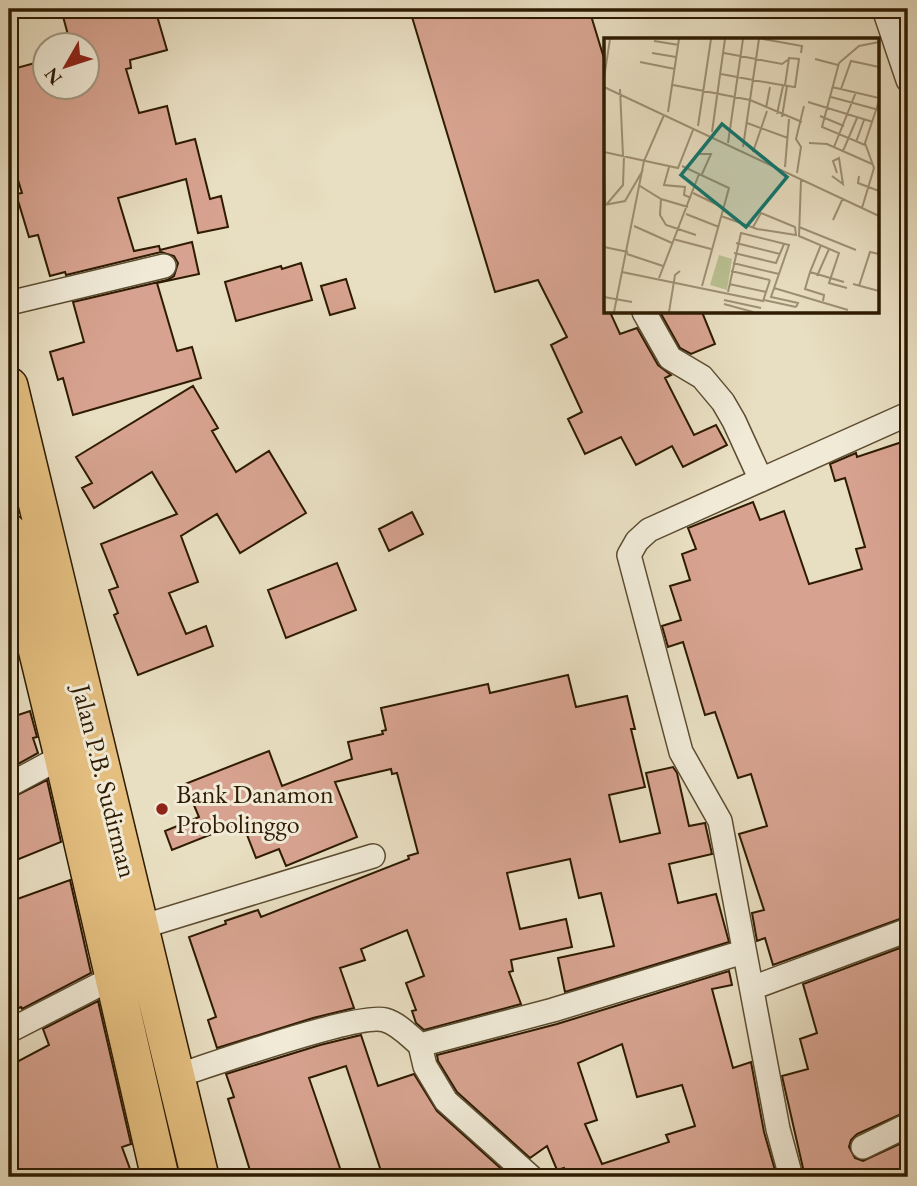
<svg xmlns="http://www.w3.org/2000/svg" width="917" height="1186" font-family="'EB Garamond',serif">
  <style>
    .building { fill: #d7a390; stroke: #2e1b01; stroke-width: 2; fill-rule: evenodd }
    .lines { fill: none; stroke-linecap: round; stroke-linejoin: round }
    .street-casing { stroke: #5c4c31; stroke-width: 26 }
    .primary-casing { stroke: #2e1b01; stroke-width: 40 }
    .street { stroke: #f0ead7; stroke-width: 23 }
    .primary { stroke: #e4bf80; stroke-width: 37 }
    .poi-dot { fill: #8f2418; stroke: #f0ead7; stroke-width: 2.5 }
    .labels { text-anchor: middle; stroke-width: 6; stroke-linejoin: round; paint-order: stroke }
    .street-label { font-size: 26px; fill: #2e1b01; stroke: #f0ead7 }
    .poi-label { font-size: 26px; fill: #2e1b01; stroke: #f0ead7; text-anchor: start }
    .inset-road { fill: none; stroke: #9e9074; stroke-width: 2 }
    .view { fill: #0f766e; fill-opacity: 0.15; stroke: #0f766e; stroke-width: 3.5 }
    .inset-edge { fill: none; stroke: #2e1b01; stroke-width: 3.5 }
  </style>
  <rect width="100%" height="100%" fill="#e8dec1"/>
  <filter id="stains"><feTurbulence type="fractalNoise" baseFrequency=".00286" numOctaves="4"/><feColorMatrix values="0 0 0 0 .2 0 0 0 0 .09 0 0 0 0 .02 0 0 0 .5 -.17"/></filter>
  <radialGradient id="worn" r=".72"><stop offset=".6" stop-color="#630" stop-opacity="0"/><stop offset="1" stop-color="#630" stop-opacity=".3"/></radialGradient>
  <path class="building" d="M 61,9 L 155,9 L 167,50 L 130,60 L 131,68 L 126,69 L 139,113 L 167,106 L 176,144 L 195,139 L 210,199 L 221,196 L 228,227 L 198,233 L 186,179 L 118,198 L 134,251 L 159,246 L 160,250 L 192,242 L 199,274 L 157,283 L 177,351 L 192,347 L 201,378 L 73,415 L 63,378 L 58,380 L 50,352 L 84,342 L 73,302 L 167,280 L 174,276 L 178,263 L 174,256 L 161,252 L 66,275 L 65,272 L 50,276 L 38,235 L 29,237 L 16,194 L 22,193 L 10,154 L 15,152 L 9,130 L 9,70 L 46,60 L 46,88 L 88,88 L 88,46 L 71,46 Z
    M 441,9 L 589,9 L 606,65 L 606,312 L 610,312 L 620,334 L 637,328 L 658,365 L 671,375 L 665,378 L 694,435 L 716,425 L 727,445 L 683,467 L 672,446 L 636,465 L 621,437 L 585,454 L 568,419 L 582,412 L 551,345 L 567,337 L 538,280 L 495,292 L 412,17 Z
    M 301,263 L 312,300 L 236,321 L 225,282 L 281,266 L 282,269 Z
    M 346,279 L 355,308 L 330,315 L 321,286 Z
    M 660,312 L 702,312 L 715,344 L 691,354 L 680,348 Z
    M 193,386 L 218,428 L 212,431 L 236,472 L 269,451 L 306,513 L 240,553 L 217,514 L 181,536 L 198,582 L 169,593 L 186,634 L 206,626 L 213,646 L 138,675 L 114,615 L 118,613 L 109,590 L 118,587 L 101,544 L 177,514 L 152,472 L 94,508 L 82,488 L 92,483 L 76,457 Z
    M 908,440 L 908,916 L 773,965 L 765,938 L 757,941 L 752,913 L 764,910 L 739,834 L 767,826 L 751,774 L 738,778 L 715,712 L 705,715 L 683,642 L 668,647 L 662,626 L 681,620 L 670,586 L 690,580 L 682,554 L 696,549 L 688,528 L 753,502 L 760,520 L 784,511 L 809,584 L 862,569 L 856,549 L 865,547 L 845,478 L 835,481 L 830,464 L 856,453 L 857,457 Z
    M 412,512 L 423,534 L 389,551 L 379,529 Z
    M 337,563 L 356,610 L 286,638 L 268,590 Z
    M 568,675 L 576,707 L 627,696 L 635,729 L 631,729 L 645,787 L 609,795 L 620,842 L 660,833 L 646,773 L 673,767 L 677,773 L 689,826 L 705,823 L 712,854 L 669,864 L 678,903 L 716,894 L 729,942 L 565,992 L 558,958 L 614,946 L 601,893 L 579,898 L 570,859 L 507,873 L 520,929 L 566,919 L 572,947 L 511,960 L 513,971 L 509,972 L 521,1004 L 424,1030 L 416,1023 L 412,1011 L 416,1010 L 406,983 L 424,976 L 407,930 L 361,949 L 365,960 L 340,968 L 354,1008 L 313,1018 L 217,1048 L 208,1020 L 216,1017 L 189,937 L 226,924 L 225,921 L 258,910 L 261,917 L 409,859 L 408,856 L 418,853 L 397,773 L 392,774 L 391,769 L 335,782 L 357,837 L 286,866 L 279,849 L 256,858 L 242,822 L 172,850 L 165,831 L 199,817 L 185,784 L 269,751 L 282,786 L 352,759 L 348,742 L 383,734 L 382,731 L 386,730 L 381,708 L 488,684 L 490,693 Z
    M 30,711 L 37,737 L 33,738 L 38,753 L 9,769 L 9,718 Z
    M 47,780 L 61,842 L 9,863 L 9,799 Z
    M 70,880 L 91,973 L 22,1009 L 21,1007 L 9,1012 L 9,902 Z
    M 908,945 L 908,1111 L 857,1134 L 851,1140 L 849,1147 L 855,1158 L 863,1161 L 908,1140 L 908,1166 L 881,1177 L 805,1177 L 782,1076 L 808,1069 L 800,1039 L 817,1033 L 803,984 Z
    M 729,971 L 732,985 L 712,989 L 733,1068 L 751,1062 L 764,1132 L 777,1177 L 567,1177 L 564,1168 L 557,1170 L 547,1146 L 530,1158 L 457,1092 L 438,1061 L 437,1055 L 557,1024 ZM 622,1044 L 637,1097 L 682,1085 L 695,1126 L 666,1135 L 669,1142 L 602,1164 L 585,1124 L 597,1120 L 578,1063 Z
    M 98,1001 L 131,1144 L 122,1147 L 133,1177 L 9,1177 L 9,1066 L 49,1045 L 43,1029 Z
    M 361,1035 L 378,1086 L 414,1074 L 437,1111 L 507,1174 L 502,1177 L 383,1177 L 346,1066 L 309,1078 L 343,1177 L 252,1177 L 228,1099 L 234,1097 L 226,1074 L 320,1045 Z"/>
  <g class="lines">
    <defs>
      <path id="street" d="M 884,9 L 908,80
        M 9,303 L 164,266
        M 644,312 L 670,358 L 702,377 L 723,402 L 734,421 L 761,480
        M 9,785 L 63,756
        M 141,927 L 373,856
        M 752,988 L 908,930
        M 9,1031 L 124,972
        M 176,1076 C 211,1065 359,1012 385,1020 C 399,1024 409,1036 420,1045
        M 863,1147 L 908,1125
        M 531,1177 L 446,1101 L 425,1066 L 420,1045 L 553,1010 L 743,952
        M 791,1177 L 778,1129 L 720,821 L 681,752 L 629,555 L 637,541 L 649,530 L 908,414"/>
      <path id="primary" d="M 9,386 L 200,1177
        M 9,533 L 63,756 L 160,1177"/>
    </defs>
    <use href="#street" class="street-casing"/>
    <use href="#primary" class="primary-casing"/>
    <use href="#street" class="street"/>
    <use href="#primary" class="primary"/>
  </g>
  <circle class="poi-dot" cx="162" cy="809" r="7"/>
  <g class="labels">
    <g class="street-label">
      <text transform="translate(105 781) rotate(76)" y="9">Jalan P.B. Sudirman</text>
    </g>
    <g class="poi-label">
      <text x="176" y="803">Bank Danamon<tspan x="176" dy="30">Probolinggo</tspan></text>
    </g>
  </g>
  <g transform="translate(604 38)">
    <rect width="275" height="275" fill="#e8dec1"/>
    <path d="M 115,217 L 128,221 L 123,252 L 106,247 Z" fill="#b9c091"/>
    <path class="inset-road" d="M 159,1 L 198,8 L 197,15M 50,3 L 75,7M 48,15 L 72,19M 120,15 L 178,26 L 185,21M 211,21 L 234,27M 36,24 L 71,31M 117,36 L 166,45 L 190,49 L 191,49 L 195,21 L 185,20 L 181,47M 0,40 L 6,1M 69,47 L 146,62 L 198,84M 0,49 L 275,178M 228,49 L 275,60M 16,51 L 19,118M 237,51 L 247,23 L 275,29M 227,59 L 275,72M 204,64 L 269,84M 162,70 L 166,49M 64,74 L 75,1M 173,76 L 179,48M 216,78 L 240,88M 178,79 L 183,48M 143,85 L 184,100M 94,88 L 107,1M 108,94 L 121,1M 252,104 L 260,82M 124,105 L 139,1M 205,105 L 223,106 L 268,126M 261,107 L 218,89 L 235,25 L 255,8 L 275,4M 139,109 L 155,1M 230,109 L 252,54M 239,113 L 253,80M 0,114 L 74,130 L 89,92M 149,114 L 163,73M 94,116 L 107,116 L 98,136M 78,128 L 125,150 L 98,248M 65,129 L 60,147 L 81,149 L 80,157 L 87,160M 181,129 L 185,81M 193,135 L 197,109 L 192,101 L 200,68M 0,137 L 1,166M 228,138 L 239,146 L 235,120 L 229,123 L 233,135M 255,138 L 254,145 L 275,153M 197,142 L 195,198 L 235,215 L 225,245 L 243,250M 36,148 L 57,161 L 84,169M 89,155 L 120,170M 57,161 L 56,177 L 62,187 L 92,197M 0,167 L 21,163 L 39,132M 2,167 L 19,147 L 20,118M 258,170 L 270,130 L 261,105 L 275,63M 82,176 L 115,189M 117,178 L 153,191 L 160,192 L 192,197 L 191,189 L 157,175 L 149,189M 229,182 L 239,160M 30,188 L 68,205M 195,189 L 252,212M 69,201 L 107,211M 132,205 L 176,216M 217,207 L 206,234 L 240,244M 0,209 L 24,214M 130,215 L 172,225 L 180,206M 23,216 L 59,228M 129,225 L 175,236M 127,233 L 166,242M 18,234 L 159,263 L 166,242M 206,234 L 201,251 L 220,257 L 219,263M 213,238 L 225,211M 55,240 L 95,136M 125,246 L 162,254M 249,246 L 275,253M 255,248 L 266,214 L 275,216M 170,250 L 244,272M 124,254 L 137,195 L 185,207 L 167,259 L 194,265 L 192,269M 0,259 L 28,264M 120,262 L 157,270M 160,262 L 192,269M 120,266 L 149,274M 10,274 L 40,123 L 60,77M 65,274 L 71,237 L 76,233"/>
    <path class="view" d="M 118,86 L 183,139 L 142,189 L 77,137 Z"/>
    <rect width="275" height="275" class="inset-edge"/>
  </g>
  <rect width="917" height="1186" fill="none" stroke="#e8dec1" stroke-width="35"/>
  <rect x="10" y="10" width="896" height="1165" fill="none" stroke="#2e1b01" stroke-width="3.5"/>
  <rect x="18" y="18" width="882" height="1151" fill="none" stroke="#2e1b01" stroke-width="2"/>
  <g transform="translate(66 66) rotate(231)"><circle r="33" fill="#f0ead7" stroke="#a29781" stroke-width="2"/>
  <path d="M0-5L12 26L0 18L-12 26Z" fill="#8f2418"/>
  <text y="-10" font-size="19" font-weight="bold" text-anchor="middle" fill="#2e1b01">N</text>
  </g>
  <rect width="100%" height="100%" filter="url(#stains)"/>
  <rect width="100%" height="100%" fill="url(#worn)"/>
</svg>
